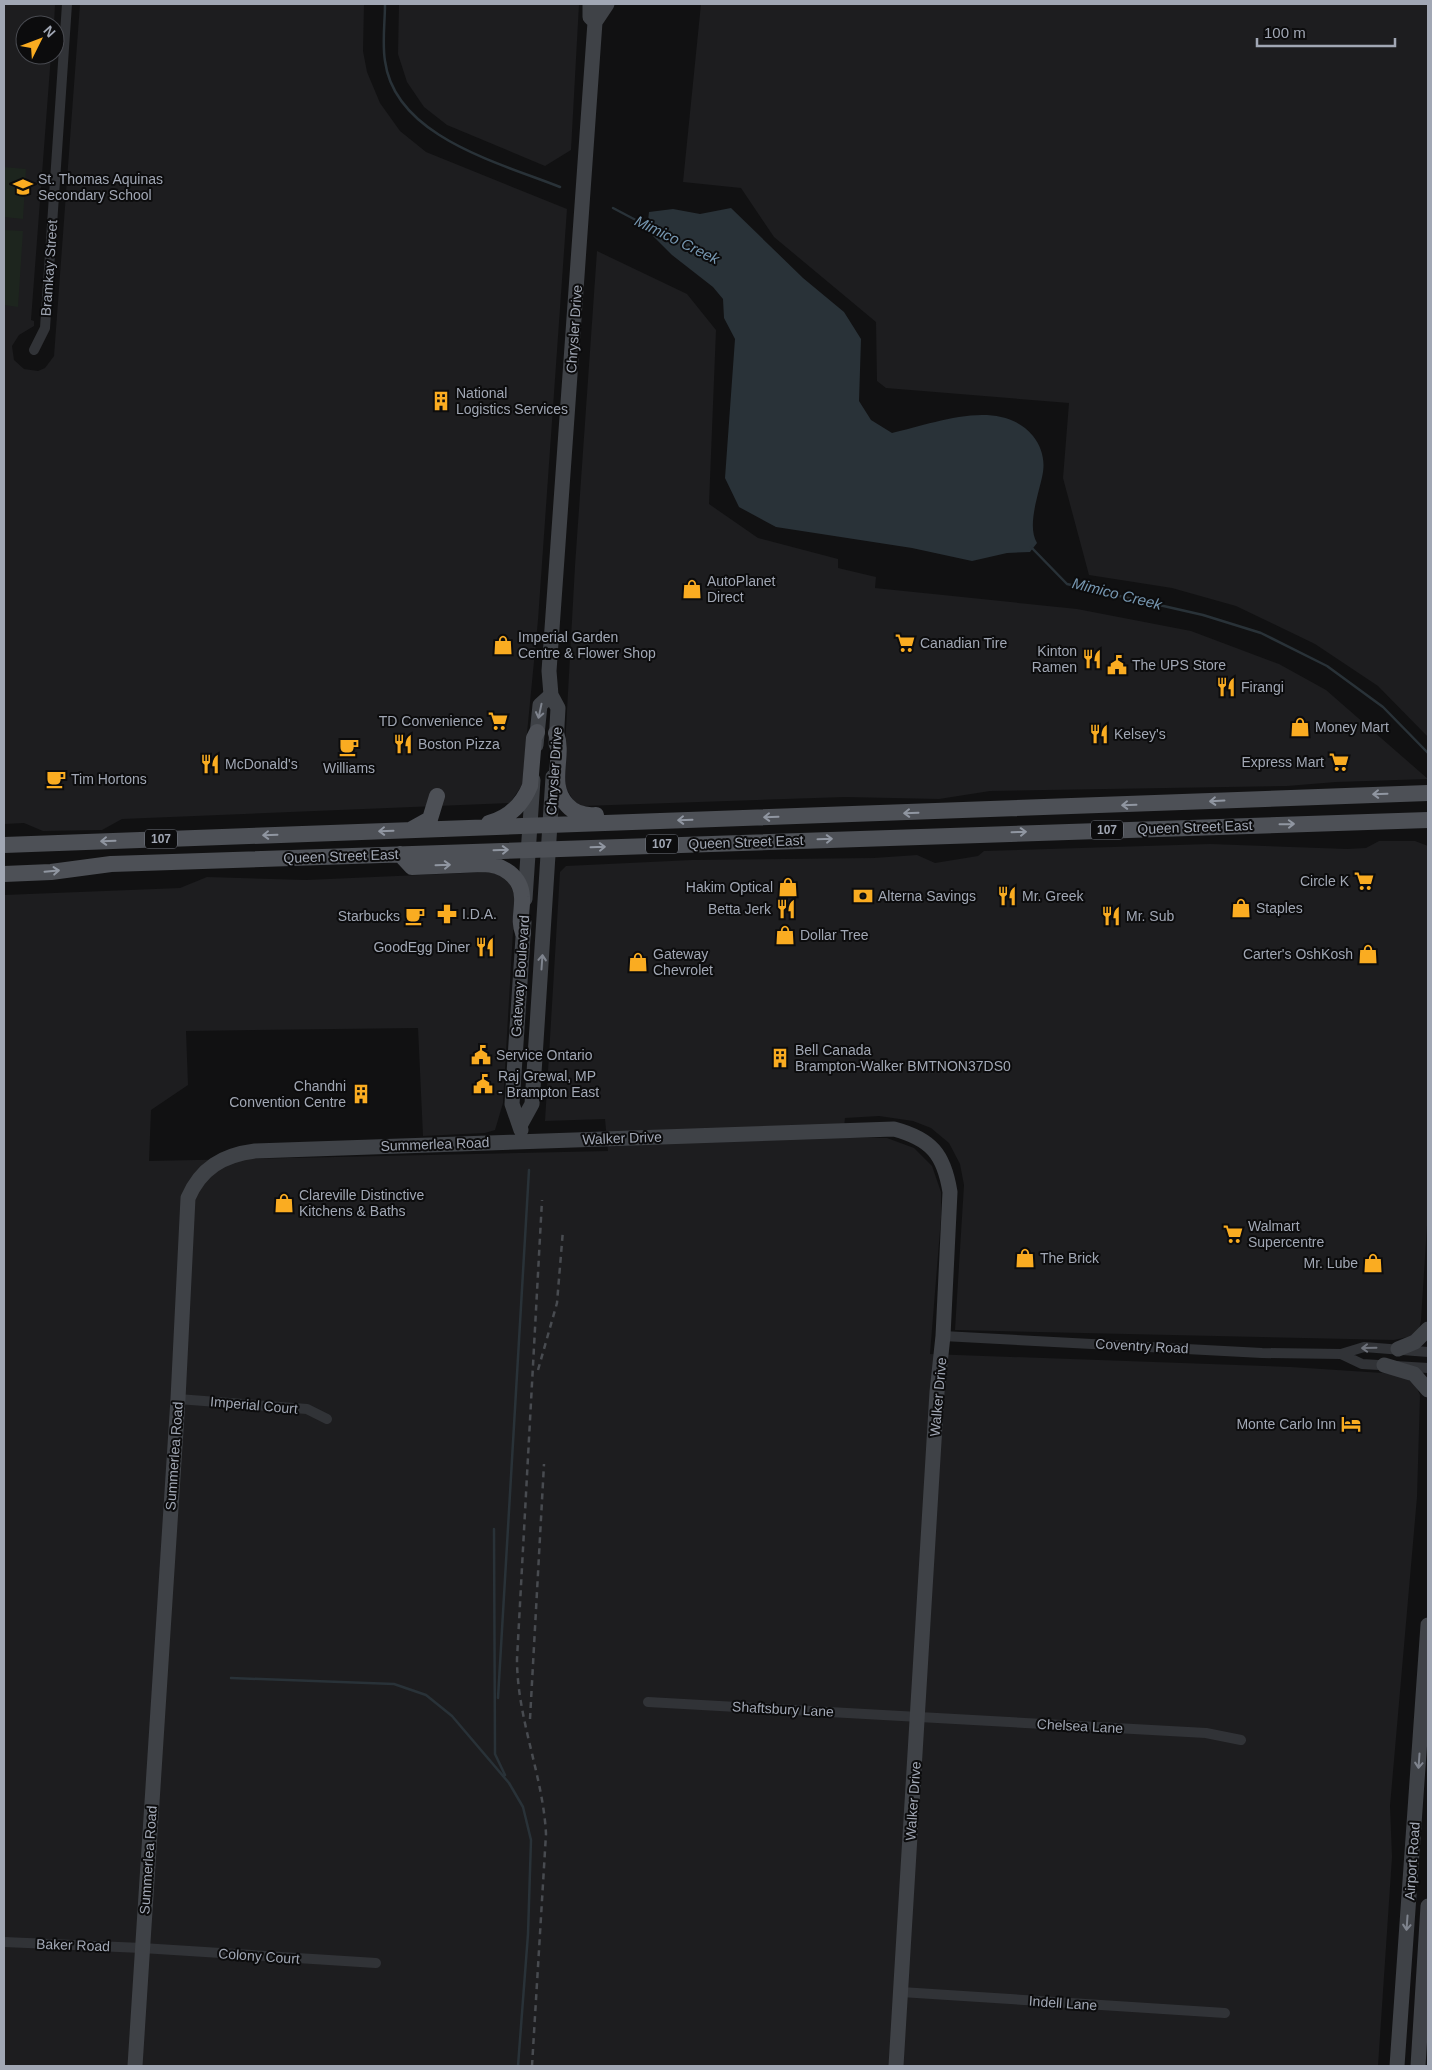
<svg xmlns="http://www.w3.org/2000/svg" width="1432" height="2070" font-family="Helvetica,sans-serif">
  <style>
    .built { fill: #1d1d1f }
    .green { fill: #1d251e }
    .water { fill: #293238 }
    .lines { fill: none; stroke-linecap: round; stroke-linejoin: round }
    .stream { stroke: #293238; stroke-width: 2.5 }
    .street { stroke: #313337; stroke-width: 10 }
    .secondary { stroke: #3f4247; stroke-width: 15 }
    .primary { stroke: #4d5056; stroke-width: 16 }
    .rail { stroke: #484b50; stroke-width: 2.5; stroke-dasharray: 6 5; stroke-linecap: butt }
    .oneway { stroke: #7f848e }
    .oneway2 { stroke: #9096a1 }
    .oneway3 { stroke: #6f737c }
    .labels { text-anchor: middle; stroke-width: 4; stroke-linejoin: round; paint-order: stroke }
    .shield { fill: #0c0c0d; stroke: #747882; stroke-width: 1 }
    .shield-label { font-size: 12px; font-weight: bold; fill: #a1a7b4 }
    .poi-label { font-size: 14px; fill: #a1a7b4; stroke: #0c0c0d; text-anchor: start }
    .street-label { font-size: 14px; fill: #a1a7b4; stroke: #0c0c0d }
    .water-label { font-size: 15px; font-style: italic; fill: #7697b1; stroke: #0c0c0d }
  </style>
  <rect width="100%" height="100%" fill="#111112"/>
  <path class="built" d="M 4,4 L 55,4 L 54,25 L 25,25 L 25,55 L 51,55 L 31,320 L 34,321 L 34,326 L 19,335 L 12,346 L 14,360 L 24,369 L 38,371 L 45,368 L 54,356 L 80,4 L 364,4 L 363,51 L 367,72 L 380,103 L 400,131 L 426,152 L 567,209 L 538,620 L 522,785 L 510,803 L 122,819 L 102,830 L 43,831 L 24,823 L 4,824 Z
    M 399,4 L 579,4 L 571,150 L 545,166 L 447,125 L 424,107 L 407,82 L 398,54 Z
    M 701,4 L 1428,4 L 1428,737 L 1378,686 L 1315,644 L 1236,606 L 1172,588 L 1089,575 L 1063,478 L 1069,403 L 886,388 L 877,381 L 876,322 L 774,237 L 741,188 L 683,182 Z
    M 597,251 L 687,294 L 716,330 L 709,504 L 758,538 L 838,559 L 838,568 L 876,577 L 875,588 L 1077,609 L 1191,631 L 1279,664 L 1326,690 L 1428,779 L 1336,782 L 1287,786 L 990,791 L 939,799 L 845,797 L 583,806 L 575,803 L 563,783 L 575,566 Z
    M 1379,841 L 1415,841 L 1428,846 L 1428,1210 L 1421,1320 L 1419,1330 L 1412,1336 L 1394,1340 L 955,1330 L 964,1185 L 960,1164 L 949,1143 L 931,1128 L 913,1121 L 879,1116 L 845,1118 L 843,1138 L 887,1138 L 914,1148 L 932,1166 L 941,1192 L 941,1218 L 930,1354 L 1291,1367 L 1398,1374 L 1415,1384 L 1420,1395 L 1417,1497 L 1390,1806 L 1392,1857 L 1378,2066 L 4,2066 L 4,895 L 180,888 L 207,877 L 306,880 L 488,872 L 500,875 L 510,884 L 515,897 L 503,1103 L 495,1130 L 485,1133 L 423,1136 L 418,1028 L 186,1031 L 188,1085 L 151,1110 L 149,1161 L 608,1151 L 605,1119 L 545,1121 L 560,872 L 566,866 L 692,860 L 874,858 L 917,855 L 935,863 L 978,856 L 984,851 L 1210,844 L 1347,849 L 1366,848 Z"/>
  <path class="green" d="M 4,167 L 26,169 L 23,219 L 4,217 Z
    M 4,230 L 23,231 L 18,307 L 4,305 Z"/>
  <path class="water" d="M 731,208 L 803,278 L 844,312 L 861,339 L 859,401 L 871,420 L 892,433 C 934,424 1000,396 1033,436 C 1041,446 1045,459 1043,472 C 1040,491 1026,525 1037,543 L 1030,552 L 1007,553 L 972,561 L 912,548 L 776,527 L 739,507 L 725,478 L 735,339 L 724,318 L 723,299 L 713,287 L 672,255 L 647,230 L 649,212 L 673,209 L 700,214 Z"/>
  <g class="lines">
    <path class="stream" d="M 385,4 C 385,22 382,43 385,61 C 395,137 500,163 560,187
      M 613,208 L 649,227
      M 1031,547 L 1067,584 L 1203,615 L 1261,633 L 1327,666 L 1383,707 L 1428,753
      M 494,1529 L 495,1754 L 505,1775
      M 231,1678 L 394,1684 L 426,1695 L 452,1716 L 509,1783 L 523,1807 L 531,1840 L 528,1934 L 518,2066
      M 498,1698 L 529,1170"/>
    <path class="street" d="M 34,350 L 45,328 L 67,4
      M 943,1336 L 1262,1353 L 1341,1354 L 1364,1347 L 1428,1352
      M 1341,1354 L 1362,1364 L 1428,1368
      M 178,1399 L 307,1409 L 327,1419
      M 648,1702 L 1206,1733 L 1241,1740
      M 4,1942 L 142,1948 L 376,1963
      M 901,1992 L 1225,2013"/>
    <path class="secondary" d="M 590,4 L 590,17 L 595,22
      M 556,744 L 558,708 L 551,695 L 549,671 L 595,22 L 607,4
      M 536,745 L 540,705 L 551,695
      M 525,899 L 533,780
      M 521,1124 L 532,1104 L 553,777
      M 521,1130 L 512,1104 L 524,922
      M 1398,1349 L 1415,1342 L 1428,1329
      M 1384,1365 L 1414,1374 L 1428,1390
      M 135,2066 L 178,1399 L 188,1198 C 201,1168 223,1155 255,1151 L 894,1129 C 931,1139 944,1154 950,1192 L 943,1336 L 937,1392 L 896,2066
      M 1397,2066 L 1428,1625
      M 1418,2066 L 1428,1906"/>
    <path class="primary" d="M 556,733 C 565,757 547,783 567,805 C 575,814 585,816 596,815
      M 489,823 C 508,818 522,805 530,786 L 534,738 L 537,732
      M 412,829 L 430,819 L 437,796
      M 4,845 L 1428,793
      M 400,854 L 412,867 L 483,864 C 502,864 521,876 522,897 C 523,909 518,921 523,933
      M 4,874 L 51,872 L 111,864 L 1428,820"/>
    <path class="rail" d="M 538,1370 L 557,1303 L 563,1230
      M 530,1719 L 544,1464
      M 532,2066 L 546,1834 C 543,1775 517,1719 517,1659 L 542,1200"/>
  </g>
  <defs><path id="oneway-shaft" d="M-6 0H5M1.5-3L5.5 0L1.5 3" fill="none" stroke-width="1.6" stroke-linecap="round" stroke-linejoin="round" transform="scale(1.25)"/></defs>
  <g class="oneway">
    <use href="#oneway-shaft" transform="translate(540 711) rotate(102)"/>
    <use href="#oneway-shaft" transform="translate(542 962) rotate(-86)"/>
    <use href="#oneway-shaft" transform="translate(1419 1761) rotate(94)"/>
    <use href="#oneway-shaft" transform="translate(1407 1923) rotate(94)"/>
  </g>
  <g class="oneway2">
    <use href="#oneway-shaft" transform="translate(1380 794) rotate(178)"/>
    <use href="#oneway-shaft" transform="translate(1217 801) rotate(177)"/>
    <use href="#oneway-shaft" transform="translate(1129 805) rotate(178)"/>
    <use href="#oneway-shaft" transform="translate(911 813) rotate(178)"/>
    <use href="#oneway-shaft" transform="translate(771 817) rotate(178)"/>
    <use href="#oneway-shaft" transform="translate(685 820) rotate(178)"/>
    <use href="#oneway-shaft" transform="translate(1287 824) rotate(-1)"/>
    <use href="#oneway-shaft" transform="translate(386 831) rotate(178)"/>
    <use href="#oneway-shaft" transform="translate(1019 832) rotate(-2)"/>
    <use href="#oneway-shaft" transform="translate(270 835) rotate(178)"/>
    <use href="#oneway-shaft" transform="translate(825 839) rotate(-2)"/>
    <use href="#oneway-shaft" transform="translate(108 841) rotate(178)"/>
    <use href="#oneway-shaft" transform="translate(598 847) rotate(-2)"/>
    <use href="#oneway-shaft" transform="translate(501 850) rotate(-2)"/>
    <use href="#oneway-shaft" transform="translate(443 865) rotate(-2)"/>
    <use href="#oneway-shaft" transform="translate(52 871) rotate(-5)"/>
  </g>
  <use class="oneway3" href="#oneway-shaft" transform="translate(1369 1348) rotate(179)"/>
  <defs>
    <symbol id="school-bare" viewBox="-9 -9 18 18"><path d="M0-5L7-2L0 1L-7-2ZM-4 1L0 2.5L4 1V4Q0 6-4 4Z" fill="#faac21" stroke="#0c0c0d" stroke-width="2.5" paint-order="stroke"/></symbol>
    <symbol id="building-bare" viewBox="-9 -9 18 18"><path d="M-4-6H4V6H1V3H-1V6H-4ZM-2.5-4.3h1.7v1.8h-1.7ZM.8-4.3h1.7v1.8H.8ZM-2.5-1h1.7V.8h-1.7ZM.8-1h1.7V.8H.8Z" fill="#faac21" stroke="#0c0c0d" stroke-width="2.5" paint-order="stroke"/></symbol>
    <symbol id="shop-bare" viewBox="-9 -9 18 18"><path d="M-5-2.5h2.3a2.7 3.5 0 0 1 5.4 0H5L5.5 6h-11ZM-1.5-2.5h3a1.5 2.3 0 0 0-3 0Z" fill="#faac21" stroke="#0c0c0d" stroke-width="2.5" paint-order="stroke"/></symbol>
    <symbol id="supermarket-bare" viewBox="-9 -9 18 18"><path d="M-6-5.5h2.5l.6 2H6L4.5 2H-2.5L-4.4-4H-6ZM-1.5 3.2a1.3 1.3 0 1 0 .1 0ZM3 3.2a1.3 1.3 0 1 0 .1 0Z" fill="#faac21" stroke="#0c0c0d" stroke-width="2.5" paint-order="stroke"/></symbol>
    <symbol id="restaurant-bare" viewBox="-9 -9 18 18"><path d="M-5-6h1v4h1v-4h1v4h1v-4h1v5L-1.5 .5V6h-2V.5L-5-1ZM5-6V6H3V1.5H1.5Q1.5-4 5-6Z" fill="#faac21" stroke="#0c0c0d" stroke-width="2.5" paint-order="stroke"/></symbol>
    <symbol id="civic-bare" viewBox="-9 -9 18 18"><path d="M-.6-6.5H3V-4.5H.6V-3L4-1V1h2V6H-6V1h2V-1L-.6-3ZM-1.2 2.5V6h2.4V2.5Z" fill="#faac21" stroke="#0c0c0d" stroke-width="2.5" paint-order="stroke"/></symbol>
    <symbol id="cafe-bare" viewBox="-9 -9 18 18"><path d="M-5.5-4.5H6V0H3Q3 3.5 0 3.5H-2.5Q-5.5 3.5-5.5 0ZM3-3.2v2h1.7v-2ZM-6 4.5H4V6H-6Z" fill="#faac21" stroke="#0c0c0d" stroke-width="2.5" paint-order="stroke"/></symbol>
    <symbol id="bank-bare" viewBox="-9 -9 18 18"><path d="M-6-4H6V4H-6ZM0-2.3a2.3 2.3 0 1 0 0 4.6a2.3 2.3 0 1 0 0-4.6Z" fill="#faac21" stroke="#0c0c0d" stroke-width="2.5" paint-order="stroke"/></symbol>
    <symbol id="pharmacy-bare" viewBox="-9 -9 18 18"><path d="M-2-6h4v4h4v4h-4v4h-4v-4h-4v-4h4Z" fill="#faac21" stroke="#0c0c0d" stroke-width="2.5" paint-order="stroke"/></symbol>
    <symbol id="hotel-bare" viewBox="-9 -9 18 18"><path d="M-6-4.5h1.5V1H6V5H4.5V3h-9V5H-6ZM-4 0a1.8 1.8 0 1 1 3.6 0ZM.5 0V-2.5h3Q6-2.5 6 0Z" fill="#faac21" stroke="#0c0c0d" stroke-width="2.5" paint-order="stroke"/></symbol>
  </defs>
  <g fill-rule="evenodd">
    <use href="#school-bare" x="9" y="173" width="28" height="28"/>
    <use href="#building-bare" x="427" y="387" width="28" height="28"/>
    <use href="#shop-bare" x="678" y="575" width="28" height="28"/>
    <use href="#supermarket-bare" x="891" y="629" width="28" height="28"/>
    <use href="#shop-bare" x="489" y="631" width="28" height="28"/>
    <use href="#restaurant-bare" x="1078" y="645" width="28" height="28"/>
    <use href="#civic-bare" x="1103" y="651" width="28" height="28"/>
    <use href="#restaurant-bare" x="1212" y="673" width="28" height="28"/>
    <use href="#supermarket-bare" x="484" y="707" width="28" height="28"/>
    <use href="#shop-bare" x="1286" y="713" width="28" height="28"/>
    <use href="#restaurant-bare" x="1085" y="720" width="28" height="28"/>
    <use href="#restaurant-bare" x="389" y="730" width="28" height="28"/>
    <use href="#cafe-bare" x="335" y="733" width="28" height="28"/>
    <use href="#supermarket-bare" x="1325" y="748" width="28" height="28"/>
    <use href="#restaurant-bare" x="196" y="750" width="28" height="28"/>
    <use href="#cafe-bare" x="42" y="765" width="28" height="28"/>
    <use href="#supermarket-bare" x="1350" y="867" width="28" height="28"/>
    <use href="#shop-bare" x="774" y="873" width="28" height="28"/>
    <use href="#bank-bare" x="849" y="882" width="28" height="28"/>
    <use href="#restaurant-bare" x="993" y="882" width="28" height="28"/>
    <use href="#shop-bare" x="1227" y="894" width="28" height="28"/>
    <use href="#restaurant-bare" x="772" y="895" width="28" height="28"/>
    <use href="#pharmacy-bare" x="433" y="900" width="28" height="28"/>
    <use href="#cafe-bare" x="401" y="902" width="28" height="28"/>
    <use href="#restaurant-bare" x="1097" y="902" width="28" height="28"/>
    <use href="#shop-bare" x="771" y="921" width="28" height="28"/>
    <use href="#restaurant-bare" x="471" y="933" width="28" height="28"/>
    <use href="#shop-bare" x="1354" y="940" width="28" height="28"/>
    <use href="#shop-bare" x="624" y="948" width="28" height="28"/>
    <use href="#civic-bare" x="467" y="1041" width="28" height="28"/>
    <use href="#building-bare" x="766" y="1044" width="28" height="28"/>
    <use href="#civic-bare" x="469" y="1070" width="28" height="28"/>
    <use href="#building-bare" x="347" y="1080" width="28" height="28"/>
    <use href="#shop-bare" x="270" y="1189" width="28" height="28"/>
    <use href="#supermarket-bare" x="1219" y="1220" width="28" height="28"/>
    <use href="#shop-bare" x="1011" y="1244" width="28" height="28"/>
    <use href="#shop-bare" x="1359" y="1249" width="28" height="28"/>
    <use href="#hotel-bare" x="1337" y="1410" width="28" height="28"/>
  </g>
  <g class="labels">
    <g class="shield">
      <rect x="1091" y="820.5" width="32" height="19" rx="4"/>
      <rect x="145" y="829.5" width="32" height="19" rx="4"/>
      <rect x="646" y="834.5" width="32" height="19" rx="4"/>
    </g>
    <g class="shield-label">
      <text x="1107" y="834">107</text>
      <text x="161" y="843">107</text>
      <text x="662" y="848">107</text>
    </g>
    <g class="poi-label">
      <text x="38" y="184">St. Thomas Aquinas<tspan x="38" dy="16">Secondary School</tspan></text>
      <text x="456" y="398">National<tspan x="456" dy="16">Logistics Services</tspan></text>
      <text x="707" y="586">AutoPlanet<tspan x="707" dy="16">Direct</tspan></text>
      <text x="518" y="642">Imperial Garden<tspan x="518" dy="16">Centre &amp; Flower Shop</tspan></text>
      <text x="920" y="648">Canadian Tire</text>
      <text x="1077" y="656" text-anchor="end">Kinton<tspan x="1077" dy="16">Ramen</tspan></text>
      <text x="1132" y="670">The UPS Store</text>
      <text x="1241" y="692">Firangi</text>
      <text x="483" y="726" text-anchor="end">TD Convenience</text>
      <text x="1315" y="732">Money Mart</text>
      <text x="1114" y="739">Kelsey's</text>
      <text x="418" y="749">Boston Pizza</text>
      <text x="1324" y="767" text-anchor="end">Express Mart</text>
      <text x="225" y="769">McDonald's</text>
      <text x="349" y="773" text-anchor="middle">Williams</text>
      <text x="71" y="784">Tim Hortons</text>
      <text x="1349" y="886" text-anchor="end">Circle K</text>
      <text x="773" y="892" text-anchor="end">Hakim Optical</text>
      <text x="878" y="901">Alterna Savings</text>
      <text x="1022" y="901">Mr. Greek</text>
      <text x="1256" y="913">Staples</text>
      <text x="771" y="914" text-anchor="end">Betta Jerk</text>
      <text x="462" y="919">I.D.A.</text>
      <text x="400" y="921" text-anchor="end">Starbucks</text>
      <text x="1126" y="921">Mr. Sub</text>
      <text x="800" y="940">Dollar Tree</text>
      <text x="470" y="952" text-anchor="end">GoodEgg Diner</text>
      <text x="653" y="959">Gateway<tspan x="653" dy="16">Chevrolet</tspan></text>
      <text x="1353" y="959" text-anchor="end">Carter's OshKosh</text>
      <text x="795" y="1055">Bell Canada<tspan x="795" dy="16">Brampton-Walker BMTNON37DS0</tspan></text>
      <text x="496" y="1060">Service Ontario</text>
      <text x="498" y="1081">Raj Grewal, MP<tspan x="498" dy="16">- Brampton East</tspan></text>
      <text x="346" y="1091" text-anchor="end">Chandni<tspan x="346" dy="16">Convention Centre</tspan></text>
      <text x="299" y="1200">Clareville Distinctive<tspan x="299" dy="16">Kitchens &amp; Baths</tspan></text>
      <text x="1248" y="1231">Walmart<tspan x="1248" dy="16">Supercentre</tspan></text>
      <text x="1040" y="1263">The Brick</text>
      <text x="1358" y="1268" text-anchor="end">Mr. Lube</text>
      <text x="1336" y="1429" text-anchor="end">Monte Carlo Inn</text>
    </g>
    <g class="street-label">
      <text transform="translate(49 268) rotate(-86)" y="5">Bramkay Street</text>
      <text transform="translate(574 329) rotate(-86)" y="5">Chrysler Drive</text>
      <text transform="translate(554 771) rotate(-86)" y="5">Chrysler Drive</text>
      <text transform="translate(1195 827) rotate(-2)" y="5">Queen Street East</text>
      <text transform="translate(746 842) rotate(-2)" y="5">Queen Street East</text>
      <text transform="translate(341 856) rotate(-2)" y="5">Queen Street East</text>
      <text transform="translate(520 976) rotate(-86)" y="5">Gateway Boulevard</text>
      <text transform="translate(622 1138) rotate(-2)" y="5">Walker Drive</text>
      <text transform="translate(435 1144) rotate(-2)" y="5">Summerlea Road</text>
      <text transform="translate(1142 1346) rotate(3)" y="5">Coventry Road</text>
      <text transform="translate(938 1397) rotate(-85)" y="5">Walker Drive</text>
      <text transform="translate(254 1405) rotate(5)" y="5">Imperial Court</text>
      <text transform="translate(174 1456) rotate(-86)" y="5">Summerlea Road</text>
      <text transform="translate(783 1709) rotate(3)" y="5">Shaftsbury Lane</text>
      <text transform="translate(1080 1726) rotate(3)" y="5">Chelsea Lane</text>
      <text transform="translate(913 1801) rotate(-86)" y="5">Walker Drive</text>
      <text transform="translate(148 1860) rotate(-86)" y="5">Summerlea Road</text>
      <text transform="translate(1412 1861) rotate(-86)" y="5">Airport Road</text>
      <text transform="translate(73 1945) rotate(2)" y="5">Baker Road</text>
      <text transform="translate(259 1956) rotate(4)" y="5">Colony Court</text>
      <text transform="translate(1063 2003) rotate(4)" y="5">Indell Lane</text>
    </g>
    <g class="water-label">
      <text transform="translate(677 240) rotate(26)" y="5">Mimico Creek</text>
      <text transform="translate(1117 594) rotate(14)" y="5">Mimico Creek</text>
    </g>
  </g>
  <rect width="1432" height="2070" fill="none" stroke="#a1a7b4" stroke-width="10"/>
  <g transform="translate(40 40) rotate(48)"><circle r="24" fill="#0c0c0d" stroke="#484a50"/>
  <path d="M0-4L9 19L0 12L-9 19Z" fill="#faac21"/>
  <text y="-8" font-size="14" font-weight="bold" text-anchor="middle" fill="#a1a7b4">N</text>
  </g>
  <path d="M1257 38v8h138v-8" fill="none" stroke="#a1a7b4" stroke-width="2.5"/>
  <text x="1264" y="38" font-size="15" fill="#a1a7b4" stroke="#0c0c0d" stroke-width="4" paint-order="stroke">100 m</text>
</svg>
